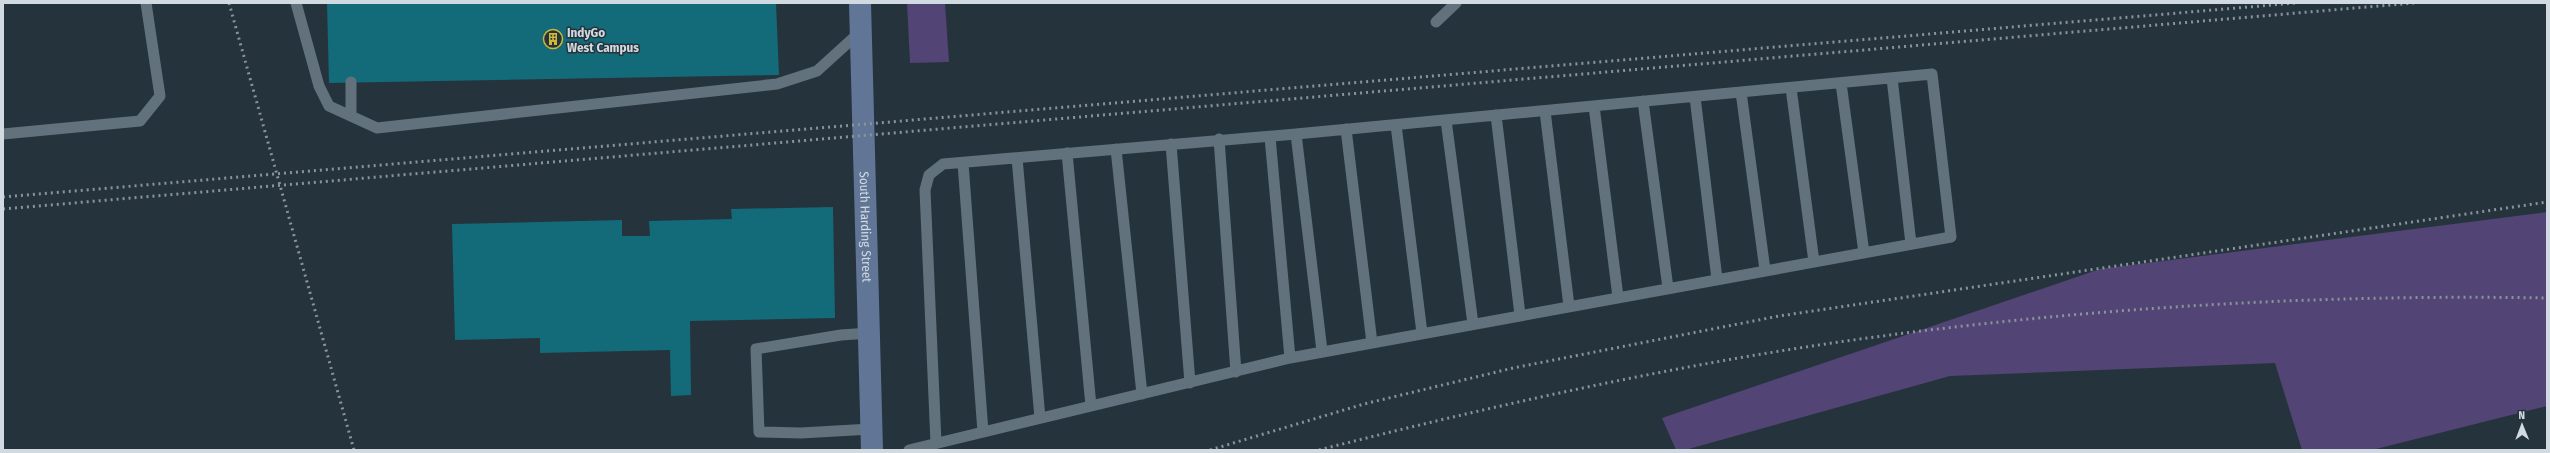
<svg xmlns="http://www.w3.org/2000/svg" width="2550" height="453" font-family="'Fira Sans Condensed',sans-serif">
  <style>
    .green { fill: #524474 }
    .building { fill: #136b79 }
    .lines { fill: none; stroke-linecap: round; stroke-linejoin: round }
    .lane { stroke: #62727d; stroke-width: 11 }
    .secondary { stroke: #617597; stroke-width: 22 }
    .rail { stroke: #88939b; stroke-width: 3; stroke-dasharray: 2 4; stroke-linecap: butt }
    .labels { text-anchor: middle; stroke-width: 3; stroke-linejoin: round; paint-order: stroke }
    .poi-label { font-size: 13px; font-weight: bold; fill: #d1dae0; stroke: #25333d; text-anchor: start }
    .street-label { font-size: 13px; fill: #d1dae0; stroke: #25333d }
  </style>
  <rect width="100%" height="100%" fill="#25333d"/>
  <path class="green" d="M 907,3 L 945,3 L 949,62 L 910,63 Z
    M 2547,212 L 2547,406 L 2372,450 L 2302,450 L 2275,363 L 1950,376 L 1685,450 L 1676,450 L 1662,418 L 2100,269 Z"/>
  <path class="building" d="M 327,3 L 776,3 L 779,75 L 329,83 Z
    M 833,207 L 835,318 L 690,321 L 691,395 L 671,396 L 670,350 L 540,353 L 540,338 L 455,340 L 452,224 L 622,220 L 622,236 L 650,236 L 649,221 L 732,219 L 731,209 Z"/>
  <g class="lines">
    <path class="lane" d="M 296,3 L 319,86 L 329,106 L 377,128 L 777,84 L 817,71 L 861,31
      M 1436,22 L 1456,3
      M 1892,78 L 1911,244
      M 1841,83 L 1864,253
      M 1791,88 L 1814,262
      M 1741,92 L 1765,270
      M 1695,97 L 1717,279
      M 1643,101 L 1668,288
      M 1594,106 L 1618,297
      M 1545,111 L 1569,306
      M 351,115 L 351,82
      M 1496,115 L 1520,315
      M 1446,120 L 1473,324
      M 1396,125 L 1422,333
      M 1346,129 L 1372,343
      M 3,134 L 140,121 L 160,96 L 146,3
      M 1296,134 L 1322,351
      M 1270,137 L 1290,358
      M 1219,139 L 1236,372
      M 1171,144 L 1190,383
      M 1116,149 L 1142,394
      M 1067,153 L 1091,406
      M 1017,158 L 1040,418
      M 963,163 L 983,432
      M 870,333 L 841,335 L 756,349 L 759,432 L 801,433 L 871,429
      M 909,450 L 1290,358 L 1951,237 L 1932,74 L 1296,134 L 943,164 L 929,175 L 925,190 L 936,443"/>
    <path class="secondary" id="s1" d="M 860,3 L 872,450"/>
    <path class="rail" d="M 229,3 L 354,450
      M 3,197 L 2296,3
      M 3,209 L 2414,3
      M 1210,450 L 1364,404 L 1513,368 L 1779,316 L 2547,202
      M 1319,450 C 1503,403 1688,362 1875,337 C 2098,307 2322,294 2547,298"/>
  </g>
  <defs>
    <symbol id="building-ring" viewBox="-11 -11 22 22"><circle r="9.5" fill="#25333d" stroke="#d1b736" stroke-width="1.5"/><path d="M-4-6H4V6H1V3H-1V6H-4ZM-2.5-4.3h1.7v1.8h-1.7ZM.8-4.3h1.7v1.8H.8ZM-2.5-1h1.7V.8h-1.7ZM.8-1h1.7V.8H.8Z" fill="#d1b736"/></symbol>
  </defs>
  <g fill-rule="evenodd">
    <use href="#building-ring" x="542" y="28" width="22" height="22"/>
  </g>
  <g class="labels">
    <g class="poi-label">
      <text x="567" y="37">IndyGo<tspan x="567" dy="15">West Campus</tspan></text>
    </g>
    <g class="street-label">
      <text dy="5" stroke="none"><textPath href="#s1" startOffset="224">South Harding Street</textPath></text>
    </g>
  </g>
  <rect width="2550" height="453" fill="none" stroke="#d1dae0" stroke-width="8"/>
  <g transform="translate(2522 425) rotate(359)" stroke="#25333d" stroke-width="3" paint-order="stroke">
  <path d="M0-3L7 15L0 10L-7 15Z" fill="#d1dae0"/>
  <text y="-6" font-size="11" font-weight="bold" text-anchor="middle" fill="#d1dae0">N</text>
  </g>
</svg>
